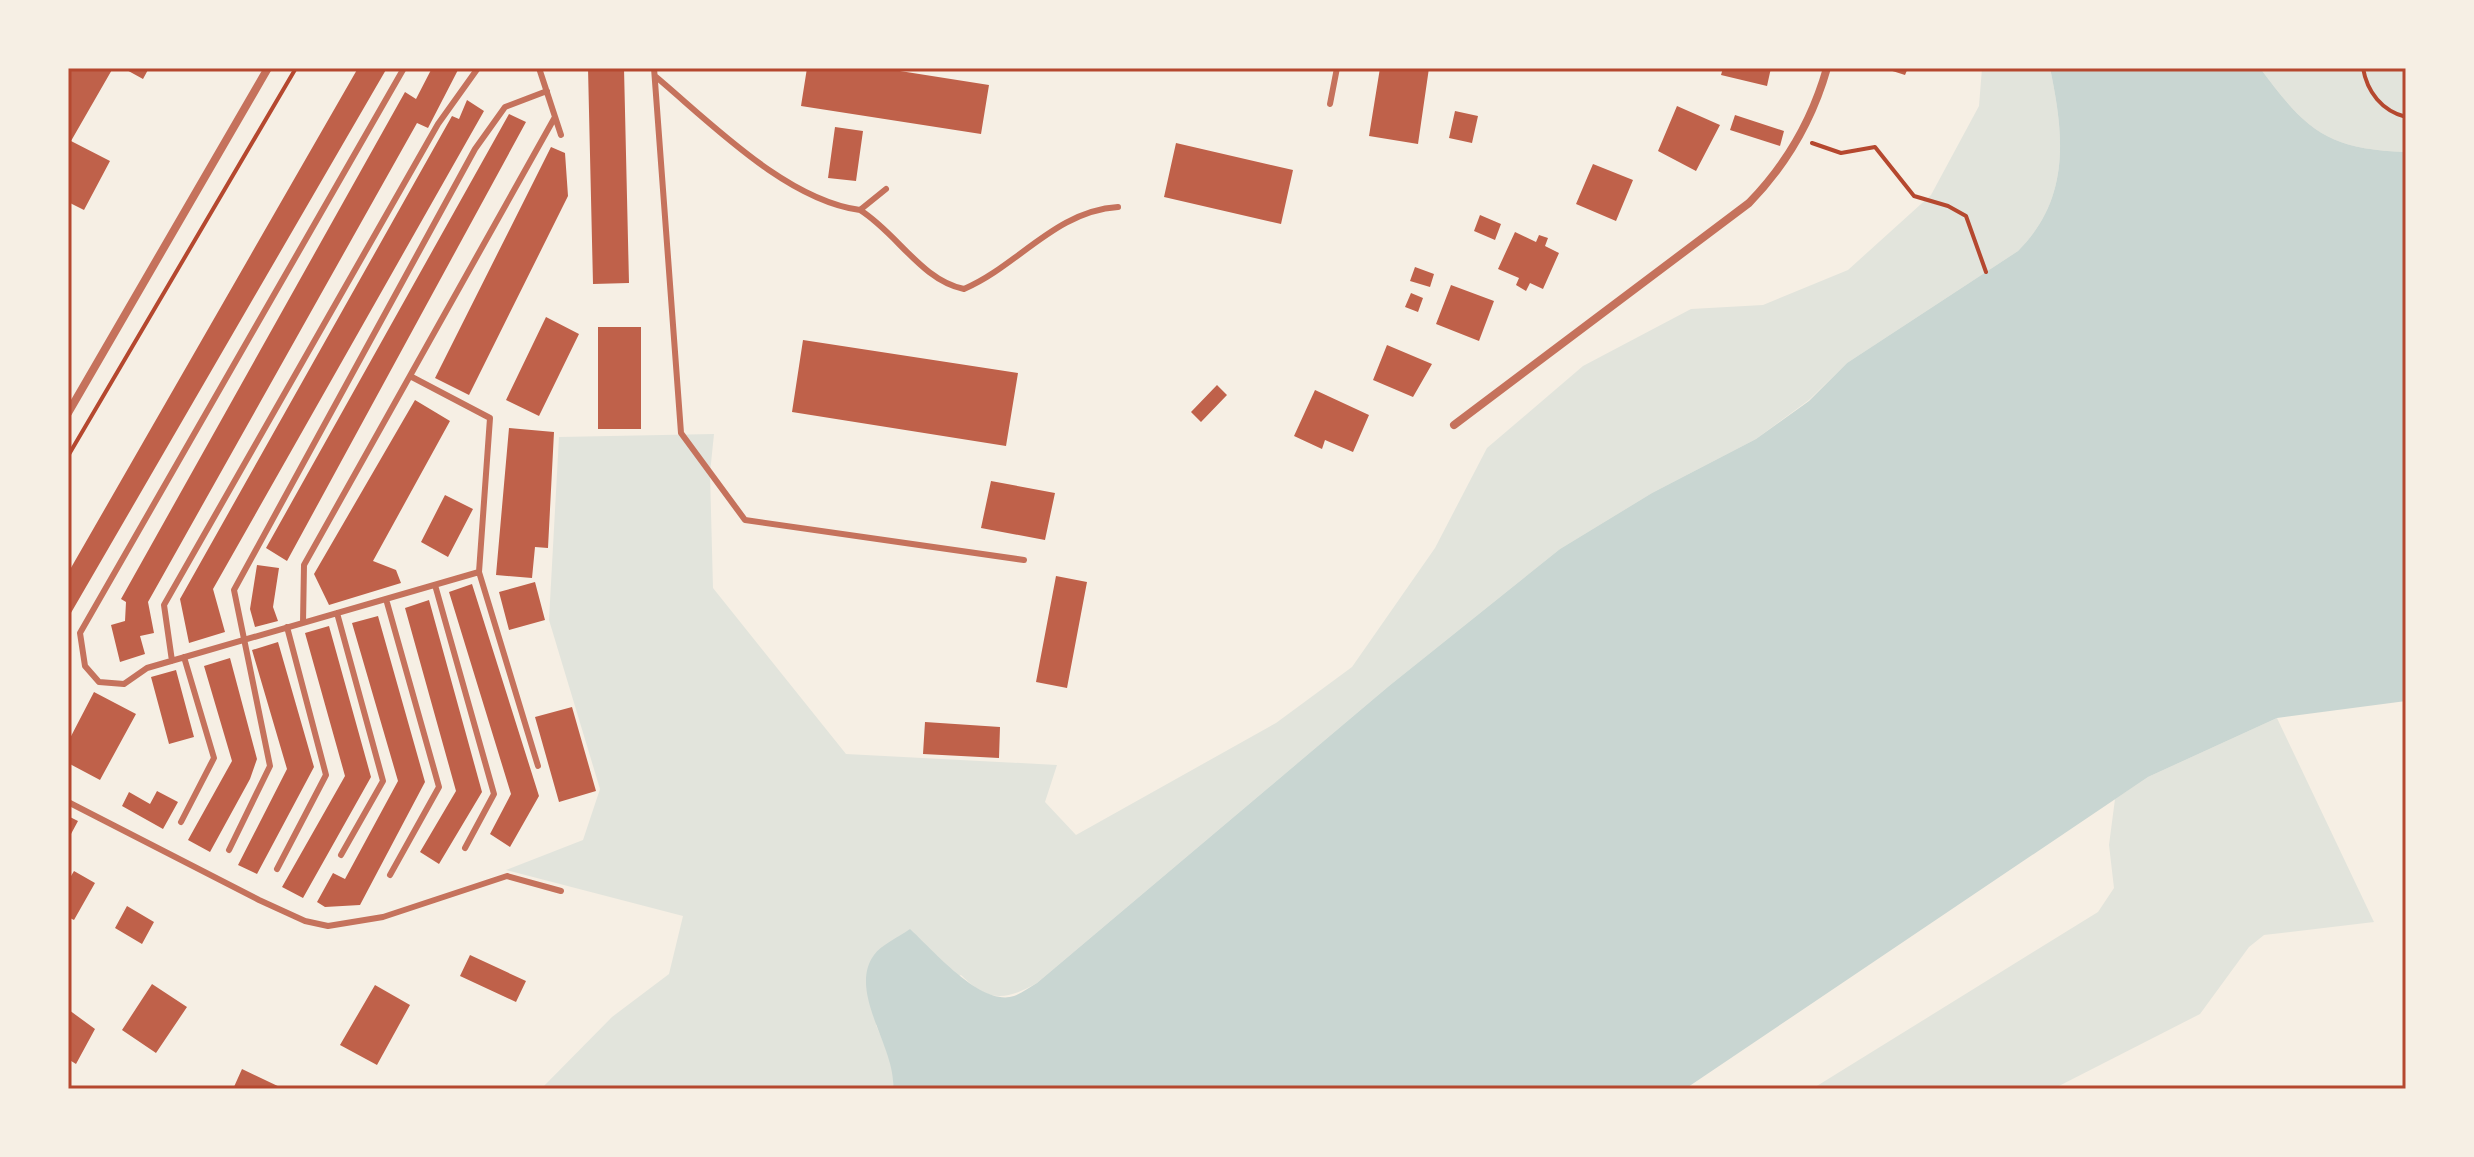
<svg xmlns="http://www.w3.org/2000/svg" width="2474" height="1157" font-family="'Work Sans',sans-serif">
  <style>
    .green { fill: #e2e4dc }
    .water { fill: #c9d6d2 }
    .building { fill: #bf614a }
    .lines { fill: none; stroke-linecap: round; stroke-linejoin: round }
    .path { stroke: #b5482f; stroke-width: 4 }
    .service { stroke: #c5725c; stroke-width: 6 }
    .minor { stroke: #c5725c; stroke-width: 8 }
    .neatline { fill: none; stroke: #b5482f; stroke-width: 3 }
  </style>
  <rect width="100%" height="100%" fill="#f6efe4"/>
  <path class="green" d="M 1982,68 L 2050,68 C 2064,135 2071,198 2018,251 L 1847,363 L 1809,400 L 1756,439 L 1652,493 L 1560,549 L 1389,686 L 1037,983 C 1005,1001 988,1002 961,975 L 876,1025 L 893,1065 L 893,1089 L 541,1089 L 612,1017 L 669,974 L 683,916 L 506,870 L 583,840 L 600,789 L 549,620 L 559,437 L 714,434 L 710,473 L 713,588 L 846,754 L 1057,765 L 1045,802 L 1076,835 L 1276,723 L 1352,667 L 1435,548 L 1487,448 L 1583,366 L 1691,309 L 1763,305 L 1848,270 L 1931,195 L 1979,106 Z
    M 2260,68 L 2406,68 L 2406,152 C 2326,149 2306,130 2260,68 Z
    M 2277,718 L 2374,922 L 2264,935 L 2249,947 L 2200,1014 L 2053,1089 L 1812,1089 L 2098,912 L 2114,888 L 2109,845 L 2115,799 L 2148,777 Z"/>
  <path class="water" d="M 2050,68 L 2260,68 C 2306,130 2326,149 2406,152 L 2406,701 L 2277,718 L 2148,777 L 1685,1089 L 893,1089 C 897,1049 847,992 874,955 C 881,945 899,937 910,929 C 933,950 981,1007 1014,996 C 1022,993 1030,987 1037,983 L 1389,686 L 1560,549 L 1652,493 L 1756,439 L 1809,401 L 1847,363 L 2018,251 C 2071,198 2064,135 2050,68 Z"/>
  <path class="building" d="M 68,68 L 113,68 L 71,141 L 110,161 L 84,210 L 68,202 Z
    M 123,68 L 149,68 L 143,79 Z
    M 358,68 L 387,68 L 68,618 L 68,573 Z
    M 432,68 L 459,68 L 428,128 L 417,123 L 148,602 L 154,633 L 140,636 L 145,654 L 120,662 L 111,625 L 125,621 L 126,602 L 121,599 L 405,92 L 416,99 Z
    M 588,68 L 624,68 L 629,283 L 593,284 Z
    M 807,68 L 881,68 L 989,85 L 981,134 L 801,106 Z
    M 1380,68 L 1429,68 L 1418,144 L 1369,136 Z
    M 1723,68 L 1771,68 L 1767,86 L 1721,75 Z
    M 1883,68 L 1908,68 L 1905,75 Z
    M 467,100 L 484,111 L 213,589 L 225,632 L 189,643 L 180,599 L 452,116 L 459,119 Z
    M 1677,106 L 1720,125 L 1696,171 L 1658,151 Z
    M 1455,111 L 1478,116 L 1472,143 L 1449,138 Z
    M 509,114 L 526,122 L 287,561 L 266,548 Z
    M 1735,115 L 1784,131 L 1780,146 L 1730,130 Z
    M 835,127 L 863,131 L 856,181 L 828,178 Z
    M 1176,143 L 1293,170 L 1281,224 L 1164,197 Z
    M 551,147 L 565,153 L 568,196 L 469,395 L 435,378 Z
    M 1593,164 L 1633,180 L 1616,221 L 1576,204 Z
    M 1480,215 L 1501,224 L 1495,240 L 1474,231 Z
    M 1515,232 L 1536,242 L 1539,235 L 1548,238 L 1545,246 L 1559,253 L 1543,289 L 1530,283 L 1526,291 L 1516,285 L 1519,278 L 1498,269 Z
    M 1415,267 L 1434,274 L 1430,287 L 1410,281 Z
    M 1451,285 L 1494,301 L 1479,341 L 1436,324 Z
    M 1411,293 L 1423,298 L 1418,312 L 1405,307 Z
    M 546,317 L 579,334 L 539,416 L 506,400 Z
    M 598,327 L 641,327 L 641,429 L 598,429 Z
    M 803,340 L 1018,373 L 1006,446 L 792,412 Z
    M 1387,345 L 1432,364 L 1413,397 L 1373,380 Z
    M 1217,385 L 1227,395 L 1201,422 L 1191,412 Z
    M 1315,390 L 1369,415 L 1353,452 L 1325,440 L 1322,449 L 1294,436 Z
    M 415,400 L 450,421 L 373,561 L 396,570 L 401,583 L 329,605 L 314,574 Z
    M 509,428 L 554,432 L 548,548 L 535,547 L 532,578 L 496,575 Z
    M 991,481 L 1055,493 L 1045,540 L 981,528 Z
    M 445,495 L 473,509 L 448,557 L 421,542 Z
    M 257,565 L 279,568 L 273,607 L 278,621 L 255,627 L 250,609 Z
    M 1056,576 L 1087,582 L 1067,688 L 1036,682 Z
    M 535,582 L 545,620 L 509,630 L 499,592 Z
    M 472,584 L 539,796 L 510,847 L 490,834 L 511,794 L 449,592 Z
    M 429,600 L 482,792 L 439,864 L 420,852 L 456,791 L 405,608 Z
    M 378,616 L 425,782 L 360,905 L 325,907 L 317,902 L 333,873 L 345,879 L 398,781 L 352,623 Z
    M 329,626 L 371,777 L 303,898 L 282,887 L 345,776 L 305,633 Z
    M 278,642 L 314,767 L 257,874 L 238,865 L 287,769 L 252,650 Z
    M 230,658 L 257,759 L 250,779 L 210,852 L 188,840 L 232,761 L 204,666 Z
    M 176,670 L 194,737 L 169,744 L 151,677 Z
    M 94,692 L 136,714 L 100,780 L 68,763 L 68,742 Z
    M 572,707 L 596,791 L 559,802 L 535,717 Z
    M 925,722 L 1000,727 L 999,758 L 923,754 Z
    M 157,791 L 178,802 L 163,829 L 122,806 L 129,792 L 150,804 Z
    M 68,816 L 78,821 L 71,834 L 68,833 Z
    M 74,871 L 95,883 L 74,920 L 68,917 L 68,881 Z
    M 127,906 L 154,922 L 142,944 L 115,928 Z
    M 470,955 L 526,981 L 516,1002 L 460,976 Z
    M 152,984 L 187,1007 L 156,1053 L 122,1030 Z
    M 375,985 L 410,1005 L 377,1065 L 340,1045 Z
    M 69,1010 L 95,1029 L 76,1064 L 68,1059 Z
    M 242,1069 L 284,1089 L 233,1089 Z"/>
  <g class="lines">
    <path class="path" d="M 2363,68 C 2367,92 2382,111 2406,117
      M 1812,143 L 1841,153 L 1875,147 L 1914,196 L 1948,206 L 1966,216 L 1986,272
      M 68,456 L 296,68"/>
    <path class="service" d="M 404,68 L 80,633 L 85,666 L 99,682 L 124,684 L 147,668 L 479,572
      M 539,68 L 561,135
      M 654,68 L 681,433 L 745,520 L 1024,560
      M 655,76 C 711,123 786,200 860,210 L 886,189
      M 1330,104 L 1337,68
      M 860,210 C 897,233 921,280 964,289 C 1018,266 1055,211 1118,207
      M 410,376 L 490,418 L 479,572 L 538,766
      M 435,585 L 494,794 L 465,848
      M 386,599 L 439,787 L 390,875
      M 337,613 L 383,781 L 341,855
      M 303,623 L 304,565 L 555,117
      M 172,661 L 164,605 L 438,124 L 478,68
      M 68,802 L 259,900 L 305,921 L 328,926 L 383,917 L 507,876 L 561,891
      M 181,822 L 214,758 L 184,657
      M 229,850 L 270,766 L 234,590 L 475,149 L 505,107 L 547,91
      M 277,869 L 326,775 L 287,627"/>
    <path class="minor" d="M 68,413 L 268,68
      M 1454,425 L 1749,203 C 1787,164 1812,121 1827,68"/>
  </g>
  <rect width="2474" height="1157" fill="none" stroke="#f6efe4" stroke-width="140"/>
  <rect x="70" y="70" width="2334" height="1017" class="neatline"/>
</svg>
